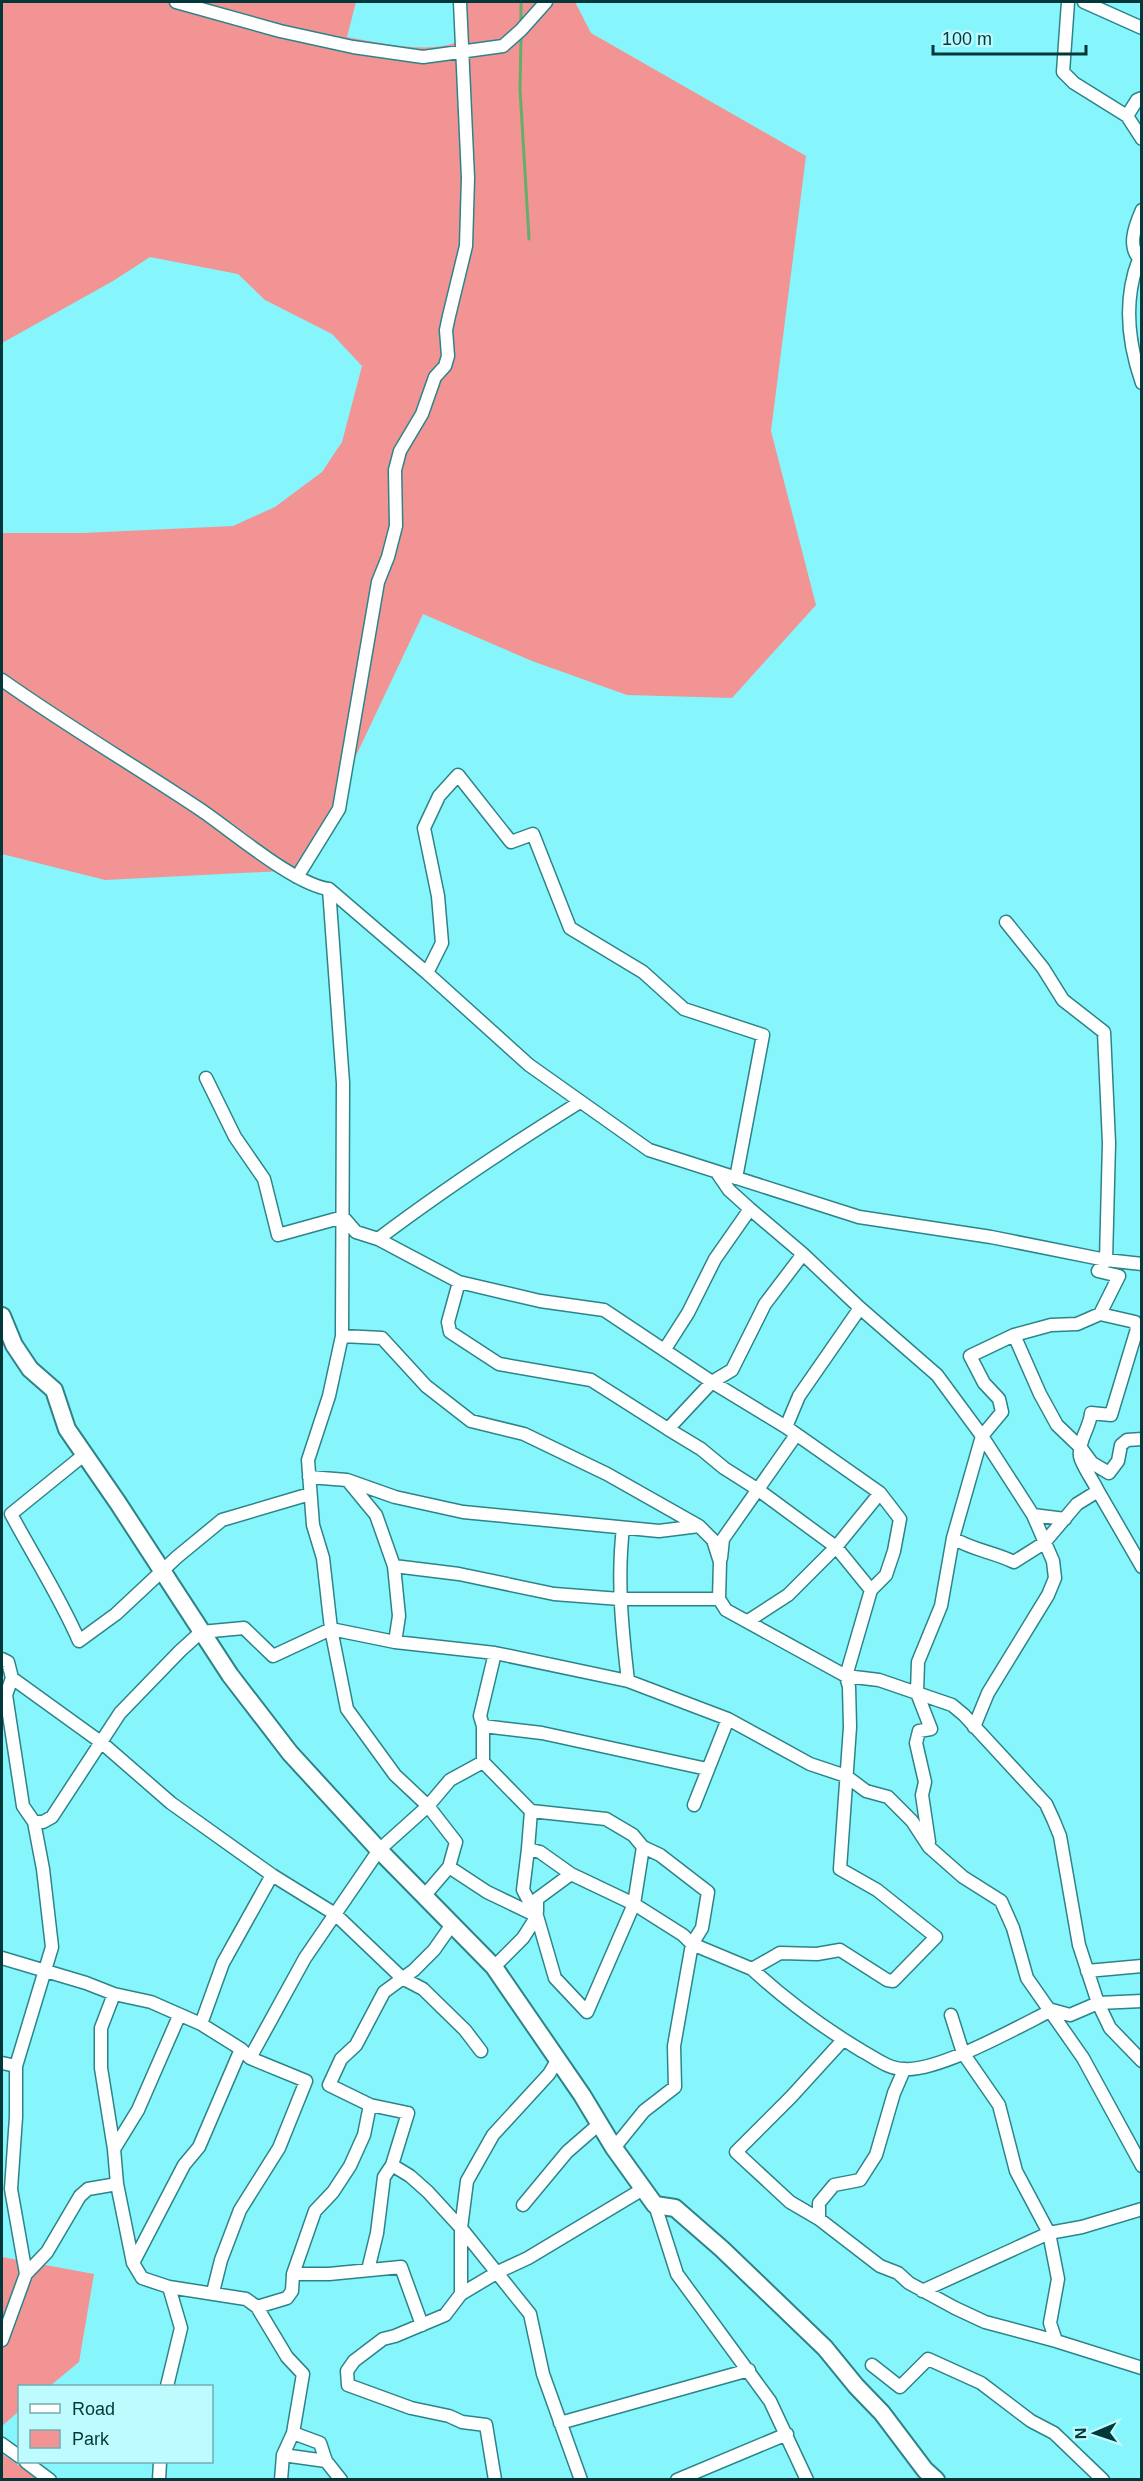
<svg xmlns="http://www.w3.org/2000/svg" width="1143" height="2481" font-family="Arial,sans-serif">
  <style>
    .green { fill: #f29493 }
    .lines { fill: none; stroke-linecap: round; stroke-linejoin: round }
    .stream { stroke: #63ae6a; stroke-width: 3 }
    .street-casing { stroke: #2c8489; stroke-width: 15 }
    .secondary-casing { stroke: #2c8489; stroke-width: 20 }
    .street { stroke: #fff; stroke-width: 12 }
    .secondary { stroke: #fff; stroke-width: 16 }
  </style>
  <rect width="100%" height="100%" fill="#87f5fc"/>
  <path class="green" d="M 2,2 L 356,2 L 347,37 C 376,42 434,56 460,40 L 458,2 L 575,2 L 591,33 L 806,156 L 771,431 L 816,605 L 732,698 L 627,695 L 532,661 L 423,614 L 302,870 L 105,880 L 2,854 L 2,533 L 83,533 L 233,526 L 275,507 L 322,472 L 342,442 L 362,366 L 332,334 L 265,300 L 238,274 L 150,257 L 113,281 L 2,343 Z
    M 2,2257 L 94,2274 L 79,2362 L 50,2386 L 20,2386 L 19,2411 L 2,2426 Z
    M 2,2454 L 39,2479 L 2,2479 Z"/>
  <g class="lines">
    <path class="stream" d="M 521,24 L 521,2
      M 521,36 L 520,89 L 529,239"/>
    <defs>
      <path id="street" d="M 176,2 L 280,31 L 353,47 L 423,57 L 503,46 L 521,30 L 546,2
        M 1068,2 L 1063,72 L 1074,83 L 1127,116 L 1142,139
        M 1084,2 L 1142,28
        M 1127,116 L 1137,100 L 1142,98
        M 1142,210 C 1135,226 1126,248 1142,261
        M 1139,259 C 1123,300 1128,343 1142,383
        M 2,680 C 67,726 135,766 201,810 C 232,831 295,885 329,889 L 427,973 L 529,1065 L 649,1150 L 859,1217 L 991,1237 L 1106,1260 L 1142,1264
        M 297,877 L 339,809 L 378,582 L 388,557 L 396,526 L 395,470 L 400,451 L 422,414 L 435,377 L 445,366 L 448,356 L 446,330 L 449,316 L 466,246 L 468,178 L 460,2
        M 329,889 L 343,1083 L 342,1336 L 382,1338 L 426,1386 L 471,1421 L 524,1434 L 607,1474 L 699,1526
        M 1006,922 L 1043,968 L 1063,1000 L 1104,1032 L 1109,1143 L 1106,1260 L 1098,1271 L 1119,1276 L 1100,1314
        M 427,973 L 442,943 L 438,896 L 424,828 L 439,796 L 458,775 L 511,842 L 533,834 L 570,928 L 643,972 L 684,1009 L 763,1035 L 736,1178
        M 206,1078 L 235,1137 L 264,1179 L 278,1235 L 343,1217 L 356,1232 L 378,1239 L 459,1282 L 540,1301 L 604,1310 L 712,1382 L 786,1427
        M 718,1174 L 729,1190 L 750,1209 L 803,1254 L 860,1308 L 937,1375 L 982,1436 L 1033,1515 L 1053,1561 L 1055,1578 L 1048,1595 L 988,1693 L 974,1727
        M 378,1239 C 443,1190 511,1145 580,1102
        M 459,1282 L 448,1322 L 450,1332 L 499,1364 L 591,1380 L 668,1429 L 712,1382 L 732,1370 L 765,1304 L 803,1254
        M 1014,1335 L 1040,1394 L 1057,1425 L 1081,1448 L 1092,1463 L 1109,1473 L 1118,1461 L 1121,1445 L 1127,1440 L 1142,1439
        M 342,1336 L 329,1396 L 308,1460 L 313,1525 L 323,1558 L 331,1629 L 347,1709 L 395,1775 L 428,1806 L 456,1842 L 449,1867 L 425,1895
        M 665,1349 L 688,1313 L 715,1259 L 750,1209
        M 668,1429 L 701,1449 L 724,1468 L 757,1489 L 836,1547 L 871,1590
        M 85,1454 L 11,1514 C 34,1557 60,1597 79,1641 L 116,1614 L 177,1557 L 222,1520 L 310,1494
        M 309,1477 L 347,1480 L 395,1497 L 463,1512 L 659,1531 L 699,1526 L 713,1540 L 720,1562 L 719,1599
        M 348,1481 L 376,1515 L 394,1566
        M 1098,1491 L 1142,1567
        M 1033,1515 L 1065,1519
        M 623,1528 C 617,1579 622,1629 628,1681
        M 721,1558 L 723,1539 L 796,1435
        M 748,1621 L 788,1595 L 836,1547 L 880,1493 L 786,1427 L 799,1396 L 860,1308
        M 395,1642 L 399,1616 L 394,1566 L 459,1574 L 554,1594 L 620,1599 L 719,1599 L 726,1610 L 846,1676 L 879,1680 L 952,1705 L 964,1715 L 1046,1804 L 1053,1819 L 1060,1836 L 1079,1945 L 1098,2003 L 1110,2028 L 1142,2061
        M 495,1653 L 480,1716 L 483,1726 L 542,1733 L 707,1769
        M 2,1659 L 8,1662 L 12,1678 L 102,1743 L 171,1803 L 272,1875 L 335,1914 L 402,1978 L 423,1989 L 465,2030 L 481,2051
        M 12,1678 L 6,1695 L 23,1806 L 34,1822 L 43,1869 L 52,1947 L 16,2066
        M 483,1726 L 483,1762 L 531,1811 L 528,1849 L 540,1852 L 571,1874 L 634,1904 L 683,1935 L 692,1944 L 752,1969 L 780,1953 L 817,1954 L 840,1950 L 887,1980 L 893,1981 L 936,1937 L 877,1890 L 840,1869 L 850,1727 L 849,1687 L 846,1676 L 871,1590 L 886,1575 L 894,1551 L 900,1519 L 880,1493
        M 694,1805 L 728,1719
        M 531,1811 L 606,1819 L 633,1835 L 643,1847 L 660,1855 L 708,1892 L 702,1928 L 692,1944 L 674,2046 L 675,2087 L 644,2111 L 614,2148
        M 34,1822 L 43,1822 L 52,1817 L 120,1713 L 180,1651 L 201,1632 L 244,1628 L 273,1656 L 331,1629 L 395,1642 L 495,1653 L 628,1681 L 728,1719 L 810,1764 L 846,1776 L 866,1791 L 888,1797 L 912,1821 L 929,1847 L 963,1877 L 1001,1901 L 1013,1928 L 1027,1978 L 1083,2058 L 1142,2166
        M 929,1842 L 922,1795 L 925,1782 L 916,1743 L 919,1731 L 931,1729 L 917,1693 L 918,1662 L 941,1606 L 953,1538 L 982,1436 L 1002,1412 L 999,1399 L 984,1383 L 970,1356 L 1014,1335 L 1051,1325 L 1077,1324 L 1100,1314 L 1135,1322 L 1137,1329 L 1111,1415 L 1091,1413 C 1090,1428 1078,1440 1080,1456 C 1081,1464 1094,1482 1098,1491 L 1077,1504 L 1044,1543 L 1014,1562 C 994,1552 972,1550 953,1538
        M 449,1867 L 487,1892 L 537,1916 L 555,1978 L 587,2012 L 634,1904 L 643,1847
        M 537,1912 L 537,1899 L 571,1874
        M 2,1958 L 86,1983 L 114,1994 L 151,2002 L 201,2024 L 241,2049 L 250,2058 L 305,1958 L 379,1850 L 428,1806 L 450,1780 L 483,1762
        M 494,1967 L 523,1938 L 537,1916 L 523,1890 L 528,1849
        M 752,1969 C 787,2001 822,2027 862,2051 C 875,2058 888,2069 904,2069 C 938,2072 1018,2027 1052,2010 L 1070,2015 L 1098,2003 L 1142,2001
        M 1087,1971 L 1142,1966
        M 114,1994 L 101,2028 L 101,2068 L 114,2149 L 117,2184 L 133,2263 L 142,2278 L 169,2287 L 246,2299 L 257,2307 L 287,2357 L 303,2374 L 293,2433 L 320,2443 L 326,2461 L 341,2480
        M 951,2015 L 963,2053 L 999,2105 L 1016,2171 L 1049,2233 L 1058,2279 L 1050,2323 L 1056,2341
        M 201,2024 L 223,1963 L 272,1875
        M 843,2040 L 791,2097 L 736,2152 L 790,2202 L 819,2219 L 880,2266 L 898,2273 L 909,2283 L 955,2308 L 985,2322 L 1056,2341 L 1142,2368
        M 2,2063 L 16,2066 L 16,2117 L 11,2189 L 26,2274 L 2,2340
        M 114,2149 L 138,2110 L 179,2016
        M 392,2165 L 410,2176 L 428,2192 L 461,2228 L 530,2314 L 543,2374 L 581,2480
        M 523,2205 L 567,2152 L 598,2125
        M 655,2205 L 677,2274 L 770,2401 L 807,2480
        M 819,2219 L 819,2203 L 834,2185 L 860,2180 L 876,2155 L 894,2093 L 904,2070
        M 133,2263 L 184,2165 L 199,2147 L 241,2049
        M 368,2270 L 377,2233 L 384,2177 L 392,2165 L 408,2113 L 370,2105
        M 26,2274 L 47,2252 L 80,2196 L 88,2189 L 117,2184
        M 293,2274 L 329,2274 L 401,2267 L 422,2325
        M 922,2291 L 1049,2233 L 1082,2227 L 1142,2209
        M 213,2292 L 221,2260 L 240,2210 L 279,2148 L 306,2081 L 250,2058
        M 461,2294 L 461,2228 L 467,2181 L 493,2135 L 549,2074 L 558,2059
        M 257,2307 L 287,2298 L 292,2291 L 293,2274 L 315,2211 L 333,2192 L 350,2166 L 364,2135 L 370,2105 L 329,2085 L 341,2059 L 356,2045 L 384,1992 L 414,1970 L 434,1950 L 453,1923
        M 872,2365 L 900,2387 L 928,2359 L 981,2383 L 1031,2421 L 1054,2433 L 1103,2480
        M 167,2386 L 181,2328 L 169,2287
        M 560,2423 L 749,2370
        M 2,2444 L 20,2457
        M 283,2455 L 326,2461
        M 26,2462 L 50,2480
        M 159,2480 L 160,2462
        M 281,2480 L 283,2455 L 293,2433
        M 495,2480 L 486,2425 L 462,2422 L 449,2416 L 411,2408 L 348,2385 L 347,2371 L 354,2361 L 383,2339 L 395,2336 L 445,2315 L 461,2294 L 498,2272 L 528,2258 L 643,2189
        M 677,2480 L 787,2434"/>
      <path id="secondary" d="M 2,1316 L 14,1345 L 30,1369 L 54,1390 L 67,1429 L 118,1503 L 230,1675 L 290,1753 L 379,1850 L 494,1967 L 582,2095 L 614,2148 L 655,2205 L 675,2208 L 722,2249 L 825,2348 L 856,2386 L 882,2413 L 925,2470 L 936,2480"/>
    </defs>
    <use href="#street" class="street-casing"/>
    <use href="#secondary" class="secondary-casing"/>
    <use href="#street" class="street"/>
    <use href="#secondary" class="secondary"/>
  </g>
  <rect width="1143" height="2481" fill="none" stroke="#03383a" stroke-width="6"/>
  <rect x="18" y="2385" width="195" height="78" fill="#befbfe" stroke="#73adb0" stroke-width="1.5"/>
  <rect x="30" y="2404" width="30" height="9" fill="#ffffff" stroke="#73adb0" stroke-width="1.5"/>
  <text x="72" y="2415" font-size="18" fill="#03383a">Road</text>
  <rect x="30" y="2430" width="30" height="18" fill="#f29493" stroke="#73adb0" stroke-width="1.5"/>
  <text x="72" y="2445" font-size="18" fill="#03383a">Park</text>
  <g transform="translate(1095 2433) rotate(268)" stroke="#befbfe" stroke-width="4.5" paint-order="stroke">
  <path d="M0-4.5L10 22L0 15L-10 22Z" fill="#03383a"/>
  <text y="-9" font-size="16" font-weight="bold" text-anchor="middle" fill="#03383a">N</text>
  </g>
  <path d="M933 45v9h153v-9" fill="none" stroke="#03383a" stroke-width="3"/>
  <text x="942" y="45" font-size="18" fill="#03383a" stroke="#befbfe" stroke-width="4.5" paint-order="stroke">100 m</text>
</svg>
